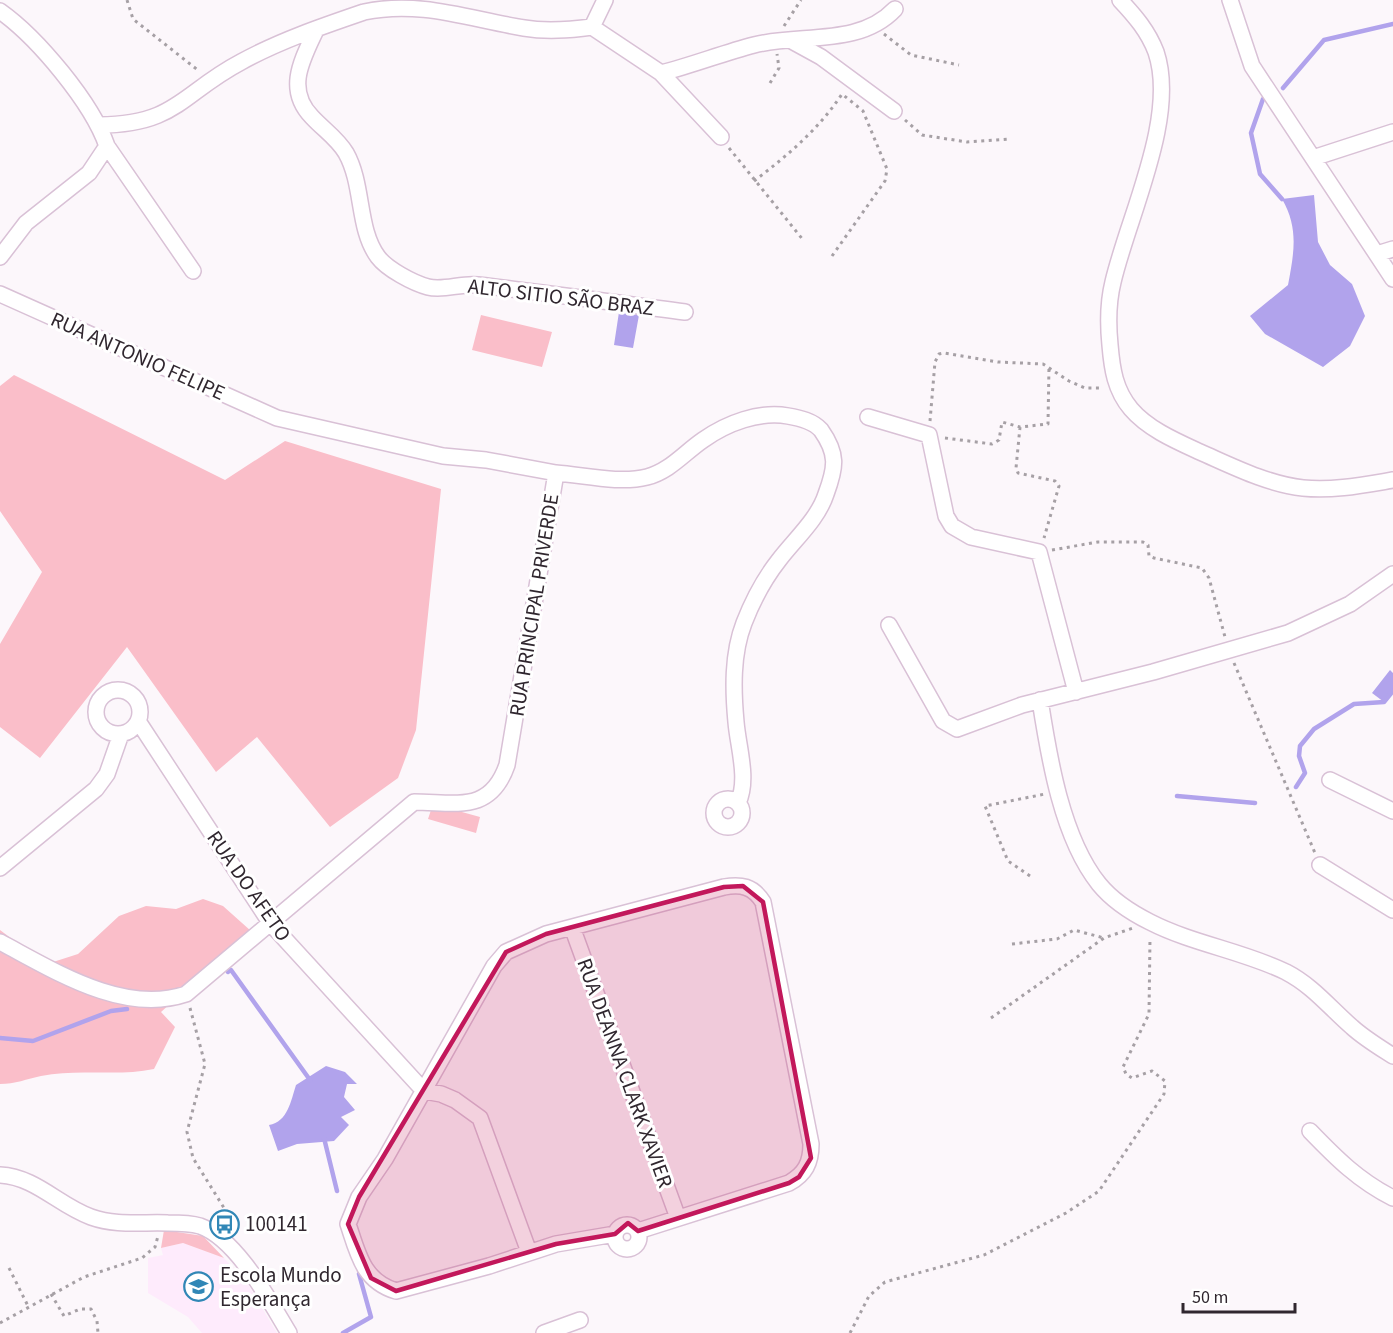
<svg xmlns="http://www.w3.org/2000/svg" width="1393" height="1333" font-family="'Source Sans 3',sans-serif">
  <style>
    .built { fill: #feebfc }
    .green { fill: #fabec9 }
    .water { fill: #b1a3ec }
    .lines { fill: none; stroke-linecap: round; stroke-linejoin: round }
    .stream { stroke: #b1a3ec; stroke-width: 4.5 }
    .minor-casing { stroke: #d9c1d6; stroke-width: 18 }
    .path { stroke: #a6a0a5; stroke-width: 3; stroke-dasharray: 3 4.5; stroke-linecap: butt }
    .minor { stroke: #fff; stroke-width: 15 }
    .marked { fill: #c2185b; fill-opacity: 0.2; stroke: #c2185b; stroke-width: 4.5; stroke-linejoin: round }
    .labels { text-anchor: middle; stroke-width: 6; stroke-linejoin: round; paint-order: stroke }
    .street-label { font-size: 21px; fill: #30272f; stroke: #fff }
    .poi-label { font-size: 21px; fill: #30272f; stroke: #fff; text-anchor: start }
  </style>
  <rect width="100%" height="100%" fill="#fcf7fb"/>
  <path class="built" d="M 183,1243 L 224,1258 L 246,1281 L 277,1333 L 202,1333 L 188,1317 L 148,1293 L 148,1258 L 163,1255 L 161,1248 Z"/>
  <path class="green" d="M 481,315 L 552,332 L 542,367 L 472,350 Z
    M 14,375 L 225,480 L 285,441 L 441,489 L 416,730 L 398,778 L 330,827 L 257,737 L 216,772 L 127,647 L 40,758 L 0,727 L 0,644 L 42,572 L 0,511 L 0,386 Z
    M 433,804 L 480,817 L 476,833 L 428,819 Z
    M 203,899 L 223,906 L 251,931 L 161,1012 L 175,1027 L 154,1069 C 117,1077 79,1068 41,1076 C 27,1079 15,1084 0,1084 L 0,930 L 32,954 L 50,963 L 78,954 L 119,916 L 146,906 L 176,909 Z
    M 164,1230 L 203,1236 L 224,1258 L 183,1243 L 161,1248 Z"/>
  <path class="water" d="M 1314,195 L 1318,242 L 1330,265 L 1352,284 L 1365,316 L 1350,346 L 1323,367 L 1265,334 L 1250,316 L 1288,285 C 1294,253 1299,228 1282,199 Z
    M 619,312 L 639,315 L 633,348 L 614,345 Z
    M 1390,670 L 1393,673 L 1393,691 L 1384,702 L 1372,693 Z
    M 326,1066 L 345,1072 L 357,1084 L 347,1084 L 344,1097 L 355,1110 L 341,1117 L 349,1125 L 334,1141 L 297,1144 L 278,1151 L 269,1125 C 288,1122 291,1100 296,1085 Z"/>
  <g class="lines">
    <path class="stream" d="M 1283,88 L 1324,40 L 1393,24
      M 1263,99 L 1251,133 L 1260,174 L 1282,199
      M 1296,787 L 1305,773 L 1299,756 L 1300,746 L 1314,729 L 1354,704 L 1384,702 L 1393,691
      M 1177,796 L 1255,803
      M 228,972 L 231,970 L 310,1080
      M 0,1038 L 33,1041 L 111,1011 L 127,1009
      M 324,1138 L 337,1191
      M 343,1333 L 371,1317 L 359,1274"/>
    <defs>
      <path id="minor" d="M 1120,0 C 1135,16 1148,31 1156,52 C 1178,117 1128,217 1113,282 C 1108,302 1108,325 1110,345 C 1112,369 1115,390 1131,409 C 1148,429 1176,441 1200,452 C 1232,466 1267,484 1303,488 C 1333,491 1363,485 1393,480
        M 1230,0 L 1252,66 L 1393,279
        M 0,11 C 38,38 92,103 107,146 L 89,173 L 26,223 L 0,257
        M 592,27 L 661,73 L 721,137
        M 592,27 L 605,0
        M 316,30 C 302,60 285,89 312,117 C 324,130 337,138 346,153 C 364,185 357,229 378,257 C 387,269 413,283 428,287 C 444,291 461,283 478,285 C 547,293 616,303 685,312
        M 790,40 L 821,57 L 894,111
        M 661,73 C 693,65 723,53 754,45 C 801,33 859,47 895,9
        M 99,125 C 176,125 182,93 241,62 C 279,41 323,26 364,12 C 420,0 469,19 524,28 C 547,32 569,30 592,27
        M 107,146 L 193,271
        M 1313,158 L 1393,132
        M 1377,254 L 1393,249
        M 0,294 L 277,418 L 443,456 L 486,460 L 556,473 L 507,765 C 490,814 456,802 414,802 L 186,994 C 123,1015 55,971 0,942
        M 868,417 L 929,435 L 946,516 L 952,526 L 971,537 L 1039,552 L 1076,692
        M 556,473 C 584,475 619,484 647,477 C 670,471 684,453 703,440 C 727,423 759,411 788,416 C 800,418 813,421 821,430 C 838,454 836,467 826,494 C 818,519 795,539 779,560 C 764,579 753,600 744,623 C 732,654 733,690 736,722 C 738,747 749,779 738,803
        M 889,625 L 943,721 L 957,729 L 1022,705 L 1153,672 L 1288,633 L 1350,604 L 1393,574
        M96 712a22 22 0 1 1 44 0a22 22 0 1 1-44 0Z
        M 1040,700 C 1049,758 1062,838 1099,884 C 1112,900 1132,913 1150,922 C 1193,944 1243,951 1286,972 C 1313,986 1330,1008 1352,1027 C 1364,1038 1379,1047 1393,1056
        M 138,721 L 271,924 L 424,1091
        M 1330,780 L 1393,811
        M714 813a14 14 0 1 1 28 0a14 14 0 1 1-28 0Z
        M 1320,865 L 1393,910
        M 0,868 L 96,789 L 107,774 L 121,734
        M 572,927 L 678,1218
        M 424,1091 L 441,1094 L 455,1100 L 480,1118 L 529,1252
        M 1310,1131 C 1336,1158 1359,1181 1393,1198
        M 0,1175 C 36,1177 58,1205 91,1217 C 116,1226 141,1222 168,1223 C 178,1223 190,1223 200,1226 C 237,1239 269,1300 289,1333
        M615 1237a12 12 0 1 1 24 0a12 12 0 1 1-24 0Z
        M 615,1234 L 556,1244 L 489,1266 L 396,1291 C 363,1281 358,1254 348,1224 L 359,1197 L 385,1159 L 494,966 L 506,952 L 546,934 L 724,887 C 741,884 753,886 763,902 L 811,1144 C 811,1163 805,1174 789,1183 L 638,1231
        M 544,1333 L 580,1320"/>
    </defs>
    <use href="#minor" class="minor-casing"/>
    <path class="path" d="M 127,0 L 133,19 L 199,71
      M 784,26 L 801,0
      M 884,34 L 911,55 L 959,65
      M 770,83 L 779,68 L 777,54
      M 905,120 L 922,135 L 967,142 L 1010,139
      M 729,148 L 804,241
      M 754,181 C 787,156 819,129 842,94
      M 832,256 L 885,181 L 887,169 L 863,111 L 842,94
      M 930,421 L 935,362 L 939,354 L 944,353 L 998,362 L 1043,364 L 1069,381 L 1085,388 L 1103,388
      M 1020,427 L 1016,468 L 1018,473 L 1055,481 L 1059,486 L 1044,538
      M 945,438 L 992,444 L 999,440 L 1002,422 L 1020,427 L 1048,424 L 1049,366
      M 1052,550 L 1098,542 L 1143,542 L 1148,545 L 1149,556 L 1154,558 L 1202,568 L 1209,578 L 1225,637
      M 1234,663 L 1315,853
      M 1030,876 L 1008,861 L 985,806 L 1045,794
      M 1012,944 L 1057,939 L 1074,930 L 1104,938
      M 190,1008 L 205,1064 L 187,1132 L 193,1158 L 229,1216 L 227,1225
      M 991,1018 L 1104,938 L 1133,928
      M 9,1268 L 28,1306
      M 51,1294 L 64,1316 L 80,1309 L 91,1309 L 97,1321 L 98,1333
      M 0,1323 L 84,1277 L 142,1258 L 155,1247 L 158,1236
      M 850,1333 L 869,1296 L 885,1282 L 984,1255 L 1066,1213 L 1099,1191 L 1164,1094 L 1165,1081 L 1152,1071 L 1132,1078 L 1126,1074 L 1123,1067 L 1149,1014 L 1150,938"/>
    <use href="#minor" class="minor"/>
  </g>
  <path class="marked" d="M 743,886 L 763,902 L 811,1158 L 799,1177 L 789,1183 L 638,1231 L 628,1223 L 615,1234 L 556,1244 L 396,1291 L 371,1278 L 348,1224 L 359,1197 L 506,952 L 546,934 L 724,887 Z"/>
  <defs>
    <symbol id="bus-ring" viewBox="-11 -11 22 22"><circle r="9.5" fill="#fff" stroke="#3187b6" stroke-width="1.5"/><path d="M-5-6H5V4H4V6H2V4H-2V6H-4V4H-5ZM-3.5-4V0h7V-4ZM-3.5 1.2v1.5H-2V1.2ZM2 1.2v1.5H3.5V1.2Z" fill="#3187b6"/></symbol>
    <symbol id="school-ring" viewBox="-11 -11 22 22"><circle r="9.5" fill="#fff" stroke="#3187b6" stroke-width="1.5"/><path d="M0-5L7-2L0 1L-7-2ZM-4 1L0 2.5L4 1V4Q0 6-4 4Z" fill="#3187b6"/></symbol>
  </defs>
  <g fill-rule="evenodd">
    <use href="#bus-ring" x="208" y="1208" width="33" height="33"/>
    <use href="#school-ring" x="182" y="1270" width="33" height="33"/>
  </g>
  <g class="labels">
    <g class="street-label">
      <text transform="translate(561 297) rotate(7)" y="7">ALTO SITIO SÃO BRAZ</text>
      <text transform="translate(138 356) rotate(24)" y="7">RUA ANTONIO FELIPE</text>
      <text transform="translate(534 605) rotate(-81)" y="7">RUA PRINCIPAL PRIVERDE</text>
      <text transform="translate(249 886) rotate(55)" y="7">RUA DO AFETO</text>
      <text transform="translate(625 1073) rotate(70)" y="7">RUA DEANNA CLARK XAVIER</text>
    </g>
    <g class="poi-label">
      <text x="245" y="1231">100141</text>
      <text x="220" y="1282">Escola Mundo<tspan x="220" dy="24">Esperança</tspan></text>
    </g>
  </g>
  <path d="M1183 1303v9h112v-9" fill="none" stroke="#30272f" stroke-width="3"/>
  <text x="1192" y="1303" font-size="18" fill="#30272f" stroke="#ffffff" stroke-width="4.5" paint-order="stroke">50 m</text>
</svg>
